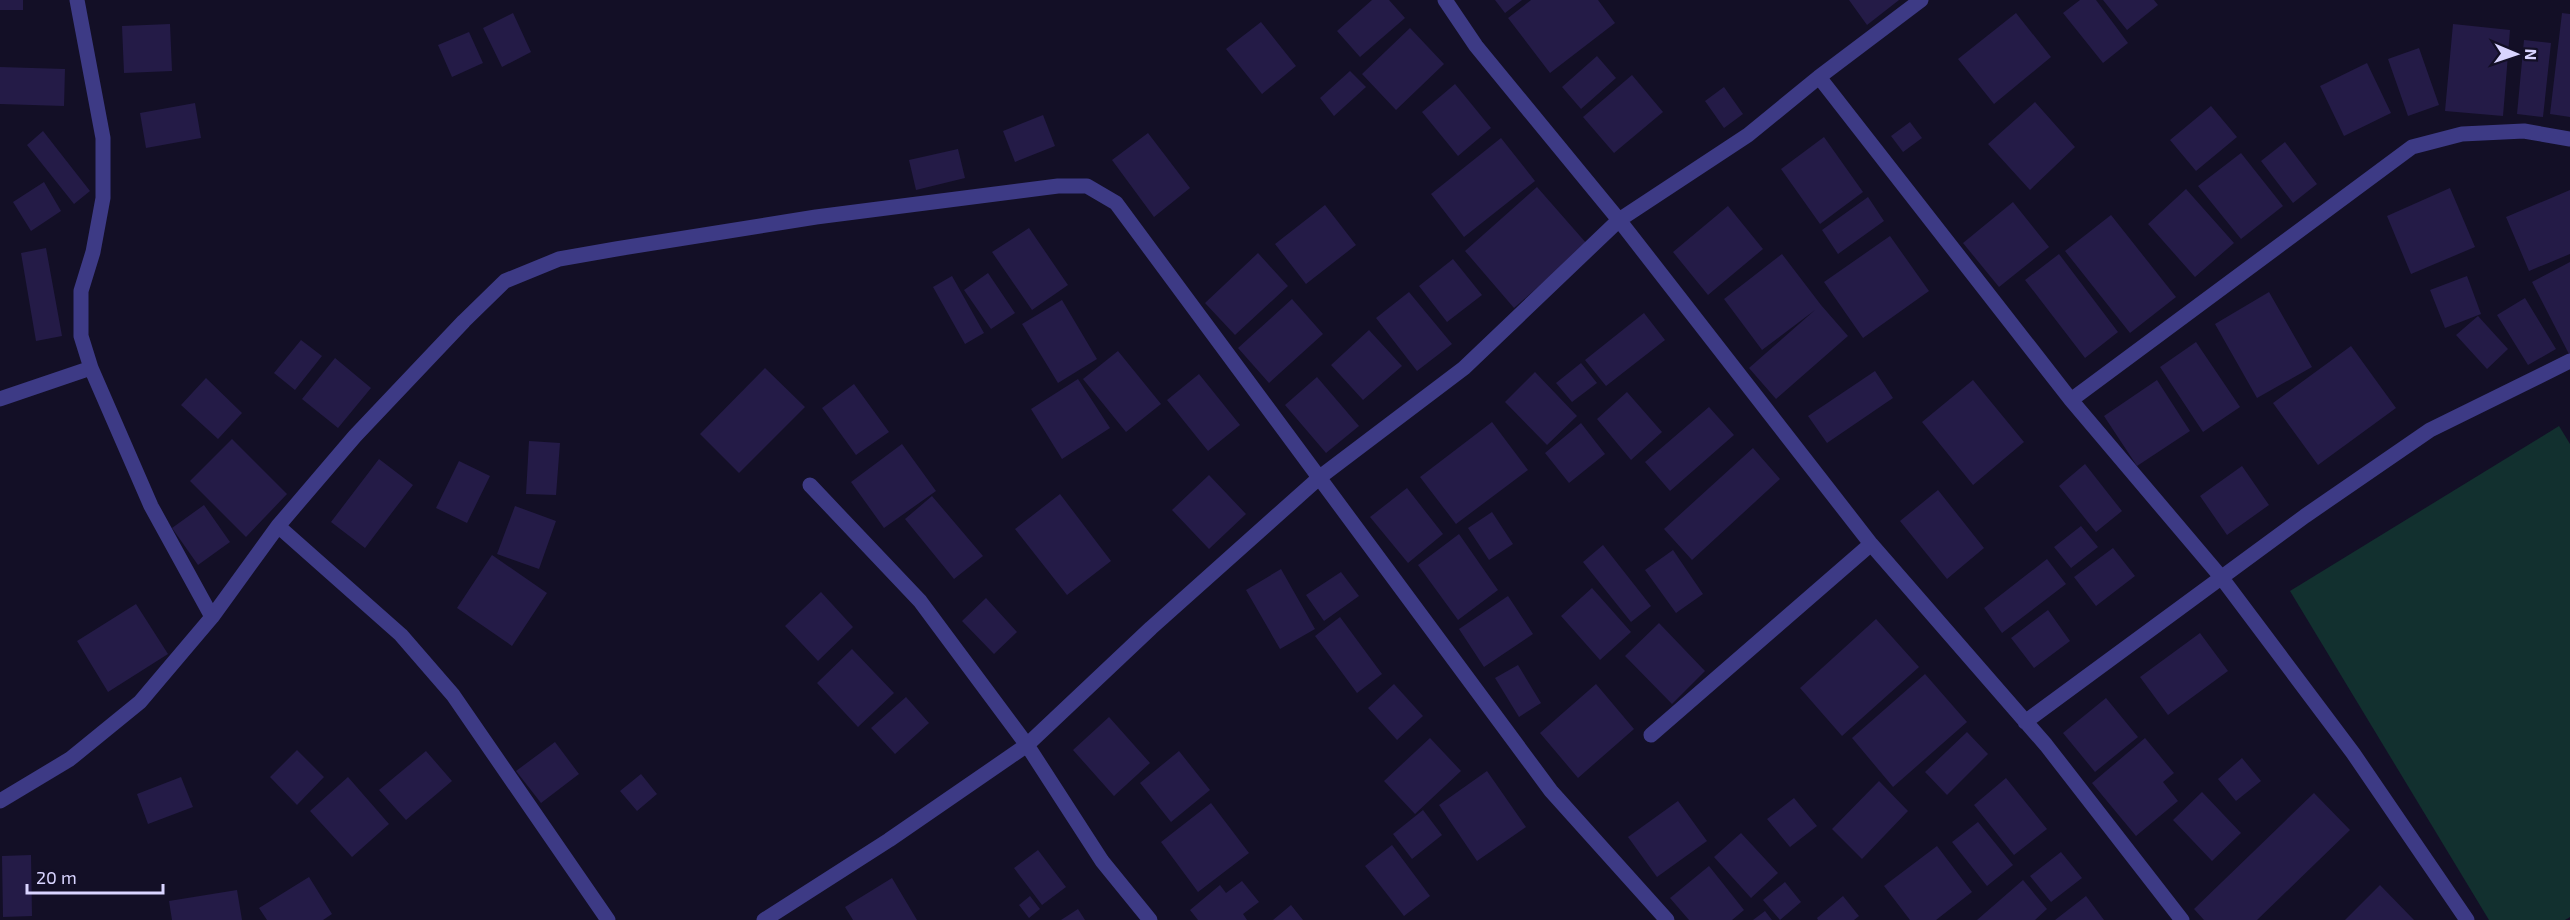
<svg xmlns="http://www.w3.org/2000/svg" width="2570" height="920" font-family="'Exo 2',sans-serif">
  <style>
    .green { fill: #12302f }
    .building { fill: #241b47 }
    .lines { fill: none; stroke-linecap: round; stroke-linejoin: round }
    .minor { stroke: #3d3a85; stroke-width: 15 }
  </style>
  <rect width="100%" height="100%" fill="#130f26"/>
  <path class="green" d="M 2559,426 L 2570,444 L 2570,917 L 2565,920 L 2489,920 L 2290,591 Z"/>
  <path class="building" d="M 0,0 L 23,0 L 23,10 L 0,10 Z
    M 1372,0 L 1389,0 L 1405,18 L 1360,57 L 1337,31 Z
    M 1495,0 L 1522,0 L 1505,13 Z
    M 1531,0 L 1598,0 L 1615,23 L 1550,73 L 1508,18 Z
    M 1849,0 L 1899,0 L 1867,25 Z
    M 2080,0 L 2096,0 L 2128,43 L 2103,63 L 2063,13 Z
    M 2103,0 L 2154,0 L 2158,5 L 2127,30 Z
    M 513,13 L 531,52 L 502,67 L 483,28 Z
    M 2016,13 L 2051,57 L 1994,104 L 1958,59 Z
    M 2562,13 L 2570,14 L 2570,117 L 2550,114 Z
    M 1261,22 L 1296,66 L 1262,94 L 1226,49 Z
    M 170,24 L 172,71 L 124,73 L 122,26 Z
    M 2453,24 L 2510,30 L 2503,116 L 2445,111 Z
    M 1410,28 L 1444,64 L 1396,110 L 1362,74 Z
    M 469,32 L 483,63 L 452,77 L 438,45 Z
    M 2524,40 L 2551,43 L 2543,117 L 2517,114 Z
    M 2419,48 L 2439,105 L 2408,116 L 2388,59 Z
    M 1597,56 L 1616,78 L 1581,109 L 1562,87 Z
    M 2367,63 L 2391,113 L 2344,136 L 2320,86 Z
    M 0,67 L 65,69 L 64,106 L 0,104 Z
    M 1350,71 L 1366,87 L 1334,116 L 1320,98 Z
    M 1632,75 L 1663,112 L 1614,153 L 1583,117 Z
    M 1455,84 L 1491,128 L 1458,156 L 1422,112 Z
    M 1724,87 L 1743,114 L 1724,128 L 1705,101 Z
    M 2035,102 L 2075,147 L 2030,190 L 1988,144 Z
    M 195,103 L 201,138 L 146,148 L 140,113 Z
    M 2211,106 L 2237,137 L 2196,171 L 2170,140 Z
    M 1043,115 L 1055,146 L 1015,162 L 1003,131 Z
    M 1910,122 L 1922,138 L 1903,152 L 1891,136 Z
    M 43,131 L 90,191 L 74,204 L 27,145 Z
    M 1148,133 L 1190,188 L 1154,217 L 1112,160 Z
    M 1824,137 L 1863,192 L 1820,224 L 1781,169 Z
    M 1501,138 L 1535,181 L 1464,237 L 1431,194 Z
    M 2285,142 L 2317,184 L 2293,203 L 2261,161 Z
    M 958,149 L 965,178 L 916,190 L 909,160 Z
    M 2241,153 L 2283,206 L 2241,239 L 2198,186 Z
    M 44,182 L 61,211 L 31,231 L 13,202 Z
    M 1537,187 L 1587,244 L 1514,308 L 1465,251 Z
    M 2450,188 L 2475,247 L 2411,274 L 2387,216 Z
    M 2186,189 L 2234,243 L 2195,277 L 2148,224 Z
    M 2570,190 L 2570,254 L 2529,271 L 2506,217 Z
    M 1868,197 L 1884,221 L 1838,254 L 1822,230 Z
    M 2013,202 L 2049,247 L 1999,287 L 1963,243 Z
    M 1325,205 L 1356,245 L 1306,284 L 1275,244 Z
    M 1728,206 L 1763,249 L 1708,295 L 1673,252 Z
    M 2111,215 L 2176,297 L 2130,333 L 2065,251 Z
    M 1029,228 L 1068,285 L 1032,310 L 992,252 Z
    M 1890,236 L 1929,291 L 1863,338 L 1824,282 Z
    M 46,248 L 62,336 L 36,341 L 21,253 Z
    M 1258,253 L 1288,286 L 1235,335 L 1205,303 Z
    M 1782,254 L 1821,305 L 1848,336 L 1776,399 L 1749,368 L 1815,310 L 1762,350 L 1724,299 Z
    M 2059,254 L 2118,332 L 2085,358 L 2025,280 Z
    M 1453,259 L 1482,295 L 1447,322 L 1419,286 Z
    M 2570,262 L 2570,356 L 2532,282 Z
    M 988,273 L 1015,313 L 991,329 L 964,290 Z
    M 952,276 L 984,333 L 965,344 L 933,287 Z
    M 2467,276 L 2481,314 L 2445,328 L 2430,290 Z
    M 1409,292 L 1452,344 L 1417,371 L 1376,318 Z
    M 2269,292 L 2312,367 L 2257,398 L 2215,324 Z
    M 2525,298 L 2556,349 L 2528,365 L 2497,315 Z
    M 1292,299 L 1323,334 L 1269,383 L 1238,348 Z
    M 1062,300 L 1097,359 L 1058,383 L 1022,324 Z
    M 1644,313 L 1665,340 L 1606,386 L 1585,360 Z
    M 2478,316 L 2508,349 L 2487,369 L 2456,335 Z
    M 1369,330 L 1402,366 L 1363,400 L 1331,365 Z
    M 301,340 L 322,356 L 295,390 L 274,373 Z
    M 2196,342 L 2240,407 L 2203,432 L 2160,367 Z
    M 2351,346 L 2396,408 L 2318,465 L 2273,403 Z
    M 1118,351 L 1161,404 L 1126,432 L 1083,379 Z
    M 335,358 L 371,388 L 338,428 L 302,399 Z
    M 1581,363 L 1597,383 L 1572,402 L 1556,383 Z
    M 765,368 L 805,407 L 739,473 L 700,434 Z
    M 1875,371 L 1893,398 L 1827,443 L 1808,416 Z
    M 1535,372 L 1577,416 L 1547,445 L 1505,402 Z
    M 1199,374 L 1240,425 L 1208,451 L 1167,400 Z
    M 1317,377 L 1359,426 L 1326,453 L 1285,405 Z
    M 206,378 L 242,413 L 218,439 L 181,405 Z
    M 1078,379 L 1110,428 L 1062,459 L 1031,409 Z
    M 1973,380 L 2024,442 L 1973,485 L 1922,422 Z
    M 2157,380 L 2190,431 L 2137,466 L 2104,416 Z
    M 854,384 L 889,432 L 856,455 L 822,408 Z
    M 1627,392 L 1662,432 L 1631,460 L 1597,419 Z
    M 1709,407 L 1734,435 L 1670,491 L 1645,462 Z
    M 1492,422 L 1528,470 L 1456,524 L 1420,477 Z
    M 1581,423 L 1605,454 L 1569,483 L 1545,453 Z
    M 232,439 L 287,494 L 246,537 L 190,481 Z
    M 529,441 L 560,443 L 556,495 L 526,494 Z
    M 902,444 L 936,491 L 884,528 L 851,482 Z
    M 1753,448 L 1780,479 L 1692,560 L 1664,529 Z
    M 379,459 L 413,485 L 365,548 L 331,522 Z
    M 459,461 L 490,476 L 467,523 L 436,508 Z
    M 2085,464 L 2122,511 L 2096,532 L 2059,486 Z
    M 2242,466 L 2269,505 L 2227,535 L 2200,496 Z
    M 1209,475 L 1246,514 L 1209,549 L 1172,510 Z
    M 1407,488 L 1443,534 L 1408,563 L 1370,517 Z
    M 1938,490 L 1984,548 L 1947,579 L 1900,521 Z
    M 1060,494 L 1111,561 L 1067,595 L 1015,529 Z
    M 932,496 L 983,556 L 954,579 L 905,519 Z
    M 204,505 L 230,542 L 198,565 L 172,528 Z
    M 515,506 L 556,521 L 539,569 L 497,554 Z
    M 1492,512 L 1513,544 L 1489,560 L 1468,528 Z
    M 2081,526 L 2098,547 L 2071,568 L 2054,547 Z
    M 1459,534 L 1498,590 L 1458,620 L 1418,565 Z
    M 1603,545 L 1651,606 L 1631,622 L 1583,562 Z
    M 2113,548 L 2135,576 L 2096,606 L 2074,577 Z
    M 1673,550 L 1703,594 L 1676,613 L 1645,570 Z
    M 492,555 L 547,593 L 512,646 L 457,608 Z
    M 2047,559 L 2066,584 L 2002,633 L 1984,608 Z
    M 1281,569 L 1315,629 L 1280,649 L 1246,590 Z
    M 1341,572 L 1359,596 L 1324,621 L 1306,595 Z
    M 1592,588 L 1631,632 L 1600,660 L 1561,616 Z
    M 821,592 L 853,627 L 818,661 L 785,626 Z
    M 1508,596 L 1533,634 L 1484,667 L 1459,629 Z
    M 986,598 L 1017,632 L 994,654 L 962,621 Z
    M 136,604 L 168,654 L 108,692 L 77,641 Z
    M 2048,610 L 2070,641 L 2034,668 L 2011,638 Z
    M 1340,617 L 1382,674 L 1357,693 L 1315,636 Z
    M 1876,619 L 1919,667 L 1842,736 L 1800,688 Z
    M 1659,623 L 1705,671 L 1672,704 L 1625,656 Z
    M 2200,633 L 2228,671 L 2168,715 L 2140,677 Z
    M 852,649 L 894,693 L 858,727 L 817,683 Z
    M 1518,665 L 1541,703 L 1519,717 L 1495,678 Z
    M 1925,674 L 1967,722 L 1893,787 L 1852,738 Z
    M 1394,684 L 1423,716 L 1397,740 L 1368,708 Z
    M 1596,684 L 1634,729 L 1578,778 L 1540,733 Z
    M 906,697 L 929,723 L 895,754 L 871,728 Z
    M 2106,698 L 2138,737 L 2095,772 L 2063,733 Z
    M 1109,717 L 1150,763 L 1114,796 L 1073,750 Z
    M 1967,732 L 1988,754 L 1947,795 L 1925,772 Z
    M 1430,738 L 1461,771 L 1415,814 L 1384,781 Z
    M 2145,738 L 2174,773 L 2163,782 L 2178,801 L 2136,836 L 2092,783 Z
    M 555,742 L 579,774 L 541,803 L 516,771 Z
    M 297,750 L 324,777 L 297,805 L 270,777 Z
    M 426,751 L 452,781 L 406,820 L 379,790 Z
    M 1179,751 L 1210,790 L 1171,822 L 1140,783 Z
    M 2242,758 L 2261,781 L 2236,801 L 2218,779 Z
    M 1487,771 L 1526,827 L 1477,861 L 1439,805 Z
    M 641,774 L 657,794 L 637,811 L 620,791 Z
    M 181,777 L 193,807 L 148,824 L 137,794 Z
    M 348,777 L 389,824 L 352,857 L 310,811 Z
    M 2006,778 L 2047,829 L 2014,855 L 1974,805 Z
    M 1879,781 L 1908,811 L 1862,859 L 1832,829 Z
    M 2202,792 L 2241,833 L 2212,861 L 2173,820 Z
    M 2314,793 L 2350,830 L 2257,920 L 2204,920 L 2194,909 Z
    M 1794,798 L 1817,826 L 1790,847 L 1767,819 Z
    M 1678,801 L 1707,841 L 1657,877 L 1628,837 Z
    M 1211,803 L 1249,853 L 1198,892 L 1161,842 Z
    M 1423,810 L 1442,835 L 1412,859 L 1393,834 Z
    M 1978,822 L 2013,865 L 1987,886 L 1952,842 Z
    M 1741,833 L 1778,873 L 1751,898 L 1714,857 Z
    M 1392,845 L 1430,896 L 1404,916 L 1365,866 Z
    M 1937,846 L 1972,892 L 1936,920 L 1910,920 L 1884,886 Z
    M 1038,850 L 1066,887 L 1042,905 L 1014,868 Z
    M 2061,852 L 2082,878 L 2051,902 L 2030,876 Z
    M 31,855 L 32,916 L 3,917 L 2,856 Z
    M 1709,866 L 1744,910 L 1732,920 L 1689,920 L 1670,898 Z
    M 309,877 L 332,914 L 323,920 L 267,920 L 259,908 Z
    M 892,878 L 917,920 L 853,920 L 845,907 Z
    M 2023,880 L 2047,909 L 2035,920 L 1977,920 Z
    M 1242,881 L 1259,902 L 1243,914 L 1247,920 L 1198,920 L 1190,910 L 1220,885 L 1226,893 Z
    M 1785,882 L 1801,902 L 1780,920 L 1763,900 Z
    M 2380,885 L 2414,920 L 2345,920 Z
    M 237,890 L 242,920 L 172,920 L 169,901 Z
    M 1030,896 L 1040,909 L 1029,918 L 1019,905 Z
    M 1843,896 L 1859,916 L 1854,920 L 1818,920 L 1817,918 Z
    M 2086,896 L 2104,920 L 2055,920 Z
    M 1291,905 L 1303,920 L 1273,920 Z
    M 1078,909 L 1085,920 L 1061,920 Z
    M 1765,911 L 1772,920 L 1753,920 Z"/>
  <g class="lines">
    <path class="minor" d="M 77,0 L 103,138 L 103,198 L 93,252 L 81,291 L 81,336 L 91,368 L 151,506 L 212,617
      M 1445,0 L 1476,46 L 1619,220 L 1871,544 L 2046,745 L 2182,920
      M 1819,77 L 2071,400 L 2221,577 L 2353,753 L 2467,920
      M 0,399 L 91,368
      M 2071,400 L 2412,147 L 2462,134 L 2524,131 L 2570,139
      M 810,485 L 920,601 L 1027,745 L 1102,861 L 1150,920
      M 278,526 L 401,635 L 453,695 L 608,920
      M 2025,722 L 2305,516 L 2430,430 L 2570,361
      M 1651,735 L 1871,544
      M 0,801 L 70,759 L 140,702 L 212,617 L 278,526 L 355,436 L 464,321 L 505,281 L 559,259 L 616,249 L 816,217 L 1058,186 L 1087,186 L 1116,203 L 1551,791 L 1667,920
      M 764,920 L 889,840 L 1027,745 L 1151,628 L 1320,477 L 1464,368 L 1619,220 L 1748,135 L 1819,77 L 1921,0"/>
  </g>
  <g transform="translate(2516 54) rotate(92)" stroke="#130f26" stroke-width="4.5" paint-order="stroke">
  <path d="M0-4.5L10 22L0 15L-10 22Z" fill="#d9d4ff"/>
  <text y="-9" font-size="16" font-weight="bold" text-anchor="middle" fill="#d9d4ff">N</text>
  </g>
  <path d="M27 884v9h136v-9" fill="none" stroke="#d9d4ff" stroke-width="3"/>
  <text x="36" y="884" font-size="18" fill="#d9d4ff" stroke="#130f26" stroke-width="4.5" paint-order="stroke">20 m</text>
</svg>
